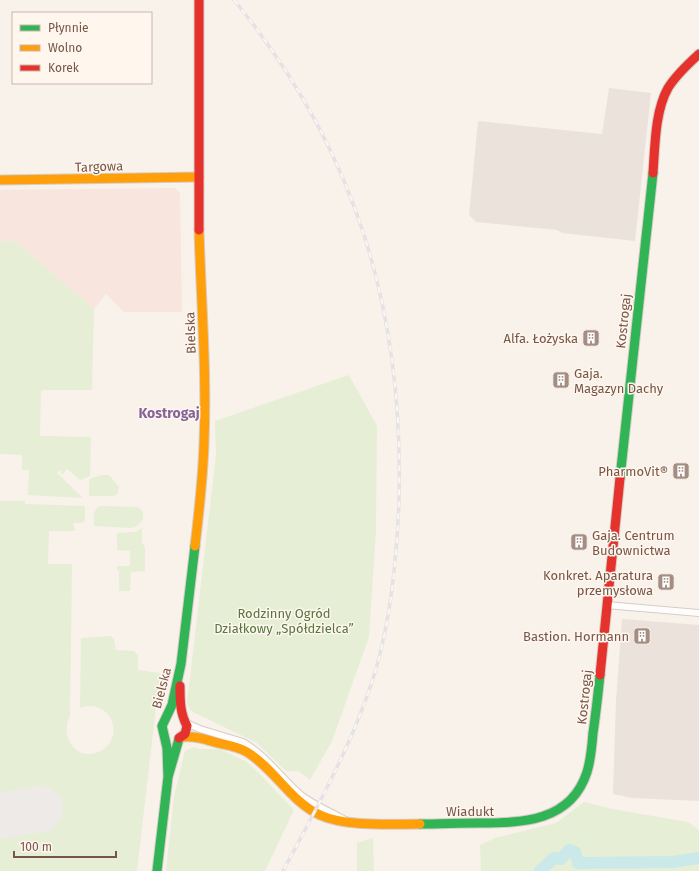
<svg xmlns="http://www.w3.org/2000/svg" width="699" height="871" font-family="'Fira Sans',sans-serif">
  <style>
    .commercial { fill: #f8e6de }
    .industrial { fill: #ebe2dc }
    .green { fill: #e6eed5 }
    .lines { fill: none; stroke-linecap: round; stroke-linejoin: round }
    .river { stroke: #cce9e9; stroke-width: 12 }
    .runway { stroke: #eeeae8; stroke-width: 46 }
    .street-casing { stroke: #d6cdc8; stroke-width: 8 }
    .fast-casing { stroke: #d7cdc7; stroke-width: 11 }
    .slow-casing { stroke: #d7cdc7; stroke-width: 11 }
    .jam-casing { stroke: #d7cdc7; stroke-width: 11 }
    .street { stroke: #fefdfc; stroke-width: 6 }
    .fast { stroke: #30b455; stroke-width: 9 }
    .slow { stroke: #ff9f0a; stroke-width: 9 }
    .jam { stroke: #e5322d; stroke-width: 9 }
    .rail-casing { stroke: #e4e2e5; stroke-width: 3.5 }
    .rail { stroke: #fff6ed; stroke-width: 2; stroke-dasharray: 6; stroke-linecap: butt }
    .labels { text-anchor: middle; stroke-width: 3; stroke-linejoin: round; paint-order: stroke }
    .street-label { font-size: 13px; fill: #775649; stroke: #fff6ed }
    .poi-label { font-size: 13px; fill: #775649; stroke: #fff6ed; text-anchor: end }
    .park-label { font-size: 13px; fill: #54783e; stroke: #fff6ed }
    .neighbourhood-label { font-size: 14px; font-weight: bold; fill: #84659b; stroke: #fff6ed }
  </style>
  <rect width="100%" height="100%" fill="#f8f2eb"/>
  <path class="commercial" d="M 175,188 L 180,193 L 182,312 L 124,312 L 106,294 L 94,309 L 15,241 L 0,242 L 0,190 Z"/>
  <path class="industrial" d="M 609,88 L 651,93 L 635,241 L 562,233 L 557,230 L 476,222 L 469,215 L 478,121 L 602,134 Z
    M 622,619 L 699,625 L 699,801 L 632,798 L 613,794 L 616,700 Z"/>
  <path class="green" d="M 15,241 L 94,309 L 92,390 L 41,390 L 40,436 L 91,437 L 90,476 L 80,480 L 67,469 L 63,474 L 60,473 L 61,472 L 60,470 L 57,473 L 83,498 L 28,495 L 29,470 L 22,470 L 22,455 L 0,454 L 0,242 Z
    M 349,375 L 377,426 L 376,530 L 369,637 L 332,741 L 310,780 L 298,771 L 286,771 L 257,743 L 191,711 L 187,703 L 216,455 L 215,421 Z
    M 102,475 L 109,475 L 119,487 L 118,493 L 114,496 L 89,496 L 89,482 L 91,478 Z
    M 0,501 L 25,501 L 25,504 L 85,506 L 85,521 L 81,523 L 73,523 L 75,531 L 49,531 L 48,564 L 72,564 L 70,716 C 58,739 80,764 102,750 C 127,734 108,697 80,708 L 81,638 L 111,636 L 114,639 L 116,650 L 134,651 L 138,655 L 138,670 L 160,673 L 137,871 L 0,871 Z
    M 99,506 L 138,507 L 143,512 L 143,520 L 136,527 L 130,528 L 94,526 C 94,518 92,511 99,506 Z
    M 142,528 L 142,543 L 145,547 L 145,571 L 131,572 L 130,591 L 119,591 L 119,571 L 117,570 L 117,566 L 130,566 L 130,551 L 117,550 L 117,533 L 136,532 Z
    M 194,747 L 199,749 L 220,749 L 245,761 L 255,769 L 294,810 L 265,871 L 166,871 L 174,796 L 185,751 Z
    M 584,802 L 612,809 L 688,822 L 699,830 L 699,871 L 481,871 L 480,845 L 495,838 L 556,823 Z
    M 373,838 L 374,871 L 357,871 L 357,843 Z"/>
  <g class="lines">
    <path class="river" d="M 540,871 L 554,858 L 561,859 L 569,850 L 575,852 L 578,863 L 672,862 L 699,858"/>
    <path class="runway" d="M 0,816 L 40,809"/>
    <defs>
      <path id="street" d="M 606,605 L 699,613
        M 186,723 L 200,729 L 243,742 C 267,756 281,778 301,795 C 315,806 332,812 347,821"/>
      <path id="fast" d="M 620,478 L 653,173
        M 168,777 L 167,748 L 162,726 L 172,705 L 181,664 L 195,546
        M 420,824 C 439,824 459,823 478,823 C 522,823 571,822 587,772 C 591,759 592,746 593,733 C 596,713 598,694 600,675
        M 157,871 L 168,777 L 179,739"/>
      <path id="slow" d="M 0,180 L 199,177
        M 195,546 C 199,512 203,478 204,443 C 207,372 201,301 199,230
        M 182,737 C 196,736 204,739 218,743 C 227,745 239,747 247,752 C 275,769 290,801 320,815 C 346,827 392,824 420,824"/>
      <path id="jam" d="M 653,173 C 655,146 655,111 668,88 C 676,75 688,64 699,54
        M 199,230 L 199,0
        M 600,675 L 620,478
        M 179,738 L 185,734 L 187,726 C 180,713 180,701 180,686"/>
    </defs>
    <use href="#street" class="street-casing"/>
    <use href="#fast" class="fast-casing"/>
    <use href="#slow" class="slow-casing"/>
    <use href="#jam" class="jam-casing"/>
    <use href="#street" class="street"/>
    <use href="#fast" class="fast"/>
    <use href="#slow" class="slow"/>
    <use href="#jam" class="jam"/>
    <defs>
      <path id="rail" d="M 234,0 C 355,148 404,310 399,500 C 397,555 392,609 378,662 C 357,736 319,804 283,871"/>
    </defs>
    <use href="#rail" class="rail-casing"/>
    <use href="#rail" class="rail"/>
  </g>
  <defs>
    <symbol id="building-square" viewBox="-11 -11 22 22"><rect x="-9" y="-9" width="18" height="18" rx="4" fill="#a48d82" stroke="#fff6ed"/><path d="M-4-6H4V6H1V3H-1V6H-4ZM-2.5-4.3h1.7v1.8h-1.7ZM.8-4.3h1.7v1.8H.8ZM-2.5-1h1.7V.8h-1.7ZM.8-1h1.7V.8H.8Z" fill="#fff"/></symbol>
  </defs>
  <g fill-rule="evenodd">
    <use href="#building-square" x="581" y="328" width="20" height="20"/>
    <use href="#building-square" x="551" y="370" width="20" height="20"/>
    <use href="#building-square" x="671" y="461" width="20" height="20"/>
    <use href="#building-square" x="569" y="532" width="20" height="20"/>
    <use href="#building-square" x="656" y="572" width="20" height="20"/>
    <use href="#building-square" x="632" y="626" width="20" height="20"/>
  </g>
  <g class="labels">
    <g class="street-label">
      <text transform="translate(99 166) rotate(-2)" y="5">Targowa</text>
      <text transform="translate(623 321) rotate(-84)" y="5">Kostrogaj</text>
      <text transform="translate(190 333) rotate(-92)" y="5">Bielska</text>
      <text transform="translate(161 688) rotate(-75)" y="5">Bielska</text>
      <text transform="translate(584 697) rotate(-84)" y="5">Kostrogaj</text>
      <text x="470" y="816">Wiadukt</text>
    </g>
    <g class="poi-label">
      <text x="578" y="343">Alfa. Łożyska</text>
      <text x="574" y="378" text-anchor="start">Gaja.<tspan x="574" dy="15">Magazyn Dachy</tspan></text>
      <text x="668" y="476">PharmoVit®</text>
      <text x="592" y="540" text-anchor="start">Gaja. Centrum<tspan x="592" dy="15">Budownictwa</tspan></text>
      <text x="653" y="580">Konkret. Aparatura<tspan x="653" dy="15">przemysłowa</tspan></text>
      <text x="629" y="641">Bastion. Hormann</text>
    </g>
    <g class="park-label">
      <text x="284" y="618">Rodzinny Ogród<tspan x="284" dy="15">Działkowy „Spółdzielca”</tspan></text>
    </g>
    <g class="neighbourhood-label">
      <text x="169" y="418">Kostrogaj</text>
    </g>
  </g>
  <rect x="12" y="12" width="140" height="72" fill="#fff6ed" stroke="#c9b6ab"/>
  <rect x="20" y="25" width="20" height="6" fill="#30b455" stroke="#c9b6ab"/>
  <text x="48" y="32" font-size="12" fill="#775649">Płynnie</text>
  <rect x="20" y="45" width="20" height="6" fill="#ff9f0a" stroke="#c9b6ab"/>
  <text x="48" y="52" font-size="12" fill="#775649">Wolno</text>
  <rect x="20" y="65" width="20" height="6" fill="#e5322d" stroke="#c9b6ab"/>
  <text x="48" y="72" font-size="12" fill="#775649">Korek</text>
  <path d="M14 851v6h102v-6" fill="none" stroke="#775649" stroke-width="2"/>
  <text x="20" y="851" font-size="12" fill="#775649" stroke="#fff6ed" stroke-width="3" paint-order="stroke">100 m</text>
</svg>
